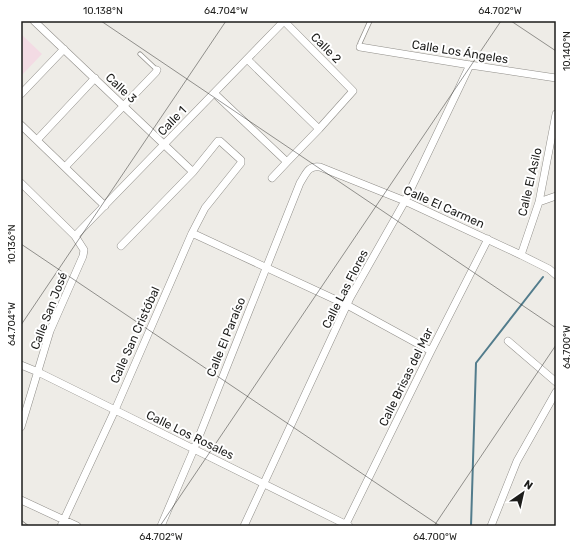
<svg xmlns="http://www.w3.org/2000/svg" width="577" height="547" font-family="Rubik,sans-serif">
  <style>
    .education { fill: #f3dbe4 }
    .lines { fill: none; stroke-linecap: round; stroke-linejoin: round }
    .stream { stroke: #527c8c; stroke-width: 2 }
    .lane-casing { stroke: #908e89; stroke-width: 5 }
    .street-casing { stroke: #908e89; stroke-width: 8 }
    .lane { stroke: #fff; stroke-width: 3.5 }
    .street { stroke: #fff; stroke-width: 7 }
    .ticks { fill: none; stroke: #1d1d1b; stroke-width: 1; stroke-opacity: 0.45 }
    .labels { text-anchor: middle; stroke-width: 4; stroke-linejoin: round; paint-order: stroke }
    .street-label { font-size: 12px; fill: #1d1d1b; stroke: #fff }
    .neatline { fill: none; stroke: #1d1d1b; stroke-width: 1.5 }
    .ticks-label { font-size: 10px; text-anchor: middle; fill: #1d1d1b }
  </style>
  <rect width="100%" height="100%" fill="#eeece7"/>
  <path class="education" d="M 21,34 L 42,54 L 21,76 Z"/>
  <g class="lines">
    <path class="stream" d="M 471,526 L 476,363 L 543,277"/>
    <defs>
      <path id="lane" d="M 360,47 L 360,43 L 370,21
        M 140,54 L 157,70"/>
      <path id="street" d="M 34,21 L 193,172
        M 360,47 L 470,65 L 556,78
        M 247,59 L 319,129
        M 214,93 L 287,162 L 319,129 L 353,91 L 284,21
        M 21,94 L 64,49
        M 21,125 L 105,206
        M 37,140 L 95,78
        M 65,167 L 156,72 L 157,70
        M 272,178 L 287,162
        M 21,183 L 75,236 L 84,250 L 83,256 L 50,331 L 21,427
        M 539,202 L 556,196
        M 192,233 L 347,305 L 431,351
        M 75,236 L 284,21
        M 521,255 L 539,202 L 556,114
        M 508,341 L 556,382
        M 21,365 L 38,372 L 115,410 L 349,526
        M 21,500 L 77,526
        M 61,526 L 115,410 L 192,233 L 205,208 L 241,163 L 241,160 L 220,141 L 218,141 L 193,172 L 121,246
        M 161,526 L 194,449 L 300,183 C 306,174 308,165 320,167 L 405,201 L 521,255 L 549,269 L 556,275
        M 244,526 L 350,298 L 405,201 L 470,65
        M 345,526 L 431,351 L 488,239
        M 491,526 L 517,461 L 556,392"/>
    </defs>
    <use href="#lane" class="lane-casing"/>
    <use href="#street" class="street-casing"/>
    <use href="#lane" class="lane"/>
    <use href="#street" class="street"/>
  </g>
  <path class="ticks" d="M 101,21 L 556,328M 511,21 L 556,51M 21,244 L 440,526M 21,325 L 226,21M 21,520 L 29,526M 160,526 L 501,21M 434,526 L 556,345"/>
  <g class="labels">
    <g class="street-label">
      <text transform="translate(326 48) rotate(45)" y="4">Calle 2</text>
      <text transform="translate(460 52) rotate(9)" y="4">Calle Los Ángeles</text>
      <text transform="translate(121 88) rotate(43)" y="4">Calle 3</text>
      <text transform="translate(172 121) rotate(-46)" y="4">Calle 1</text>
      <text transform="translate(530 182) rotate(-77)" y="4">Calle El Asilo</text>
      <text transform="translate(444 207) rotate(24)" y="4">Calle El Carmen</text>
      <text transform="translate(345 289) rotate(-63)" y="4">Calle Las Flores</text>
      <text transform="translate(49 311) rotate(-69)" y="4">Calle San José</text>
      <text transform="translate(135 335) rotate(-66)" y="4">Calle San Cristóbal</text>
      <text transform="translate(226 337) rotate(-68)" y="4">Calle El Paraíso</text>
      <text transform="translate(406 377) rotate(-64)" y="4">Calle Brisas del Mar</text>
      <text transform="translate(190 435) rotate(26)" y="4">Calle Los Rosales</text>
    </g>
  </g>
  <rect width="577" height="547" fill="none" stroke="#ffffff" stroke-width="44"/>
  <g transform="translate(523 493) rotate(34)" stroke="#ffffff" stroke-width="3" paint-order="stroke">
  <path d="M0-3L7 15L0 10L-7 15Z" fill="#1d1d1b"/>
  <text y="-6" font-size="11" font-weight="bold" text-anchor="middle" fill="#1d1d1b">N</text>
  </g>
  <rect x="22" y="22" width="533" height="503" class="neatline"/>
  <g class="ticks-label">
    <text x="103" y="14">10.138°N</text>
    <text x="226" y="14">64.704°W</text>
    <text x="500" y="14">64.702°W</text>
    <text transform="translate(566 51) rotate(-90)" y="4">10.140°N</text>
    <text transform="translate(11 244) rotate(-90)" y="4">10.136°N</text>
    <text transform="translate(11 324) rotate(-90)" y="4">64.704°W</text>
    <text transform="translate(566 347) rotate(-90)" y="4">64.700°W</text>
    <text x="161" y="540">64.702°W</text>
    <text x="435" y="540">64.700°W</text>
  </g>
</svg>
